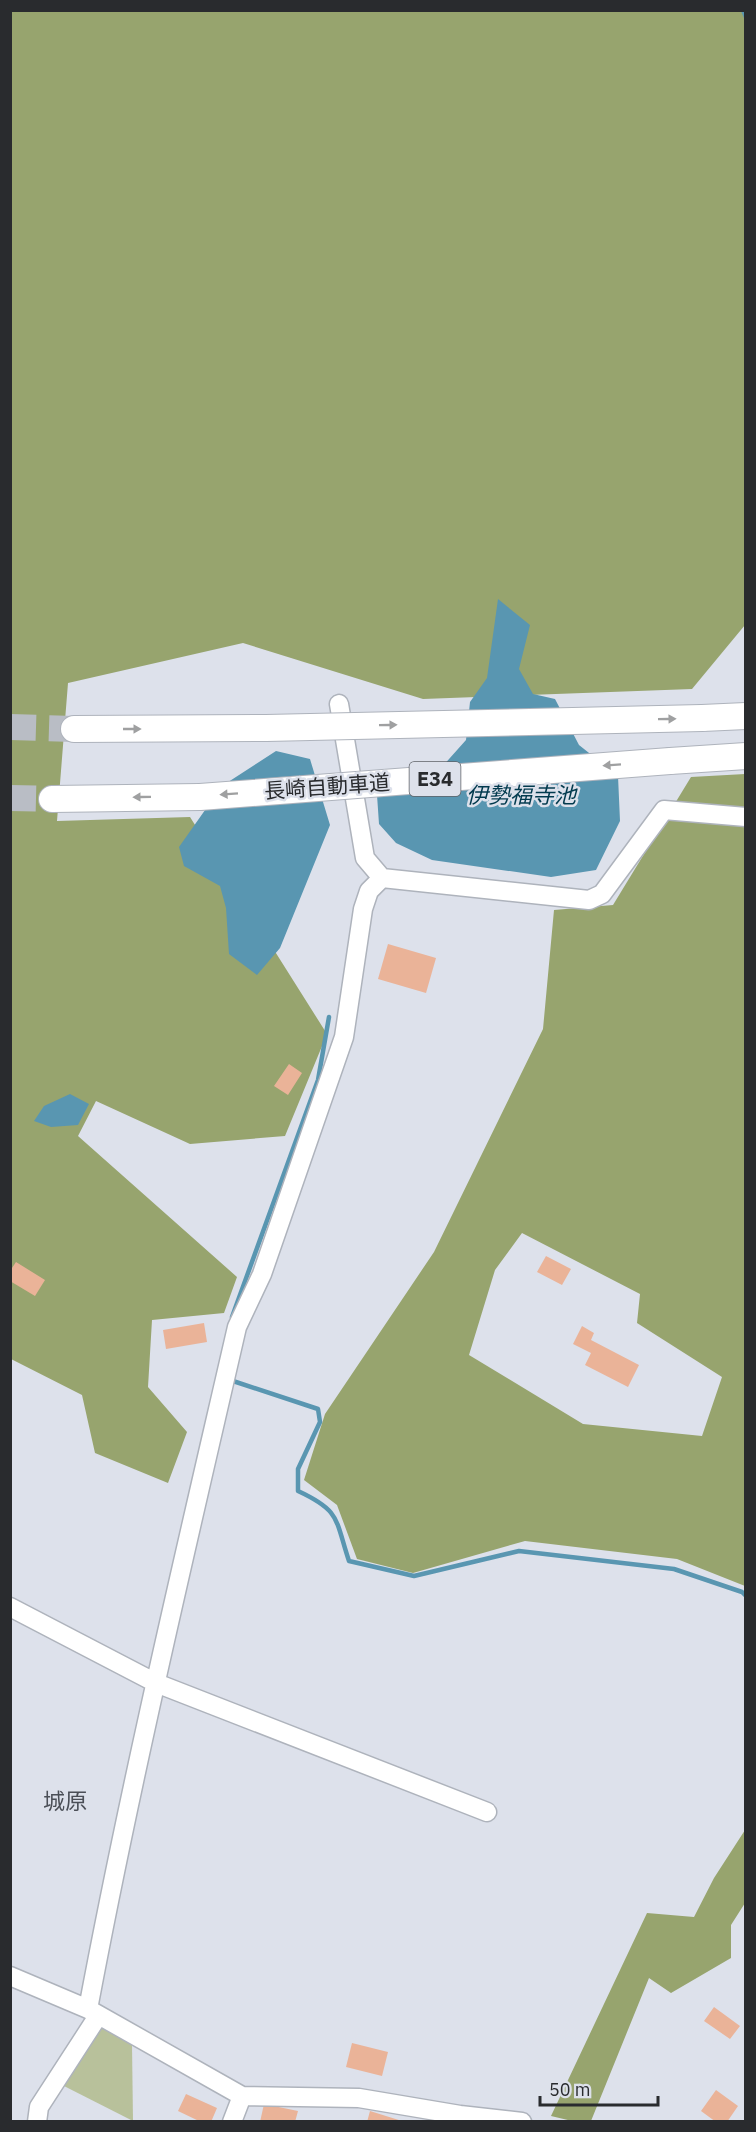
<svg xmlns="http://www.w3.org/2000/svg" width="756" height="2132" font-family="'IBM Plex Sans','Noto Sans JP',sans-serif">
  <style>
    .green { fill: #b8c19b }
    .forest { fill: #97a46e; fill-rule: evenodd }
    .water { fill: #5996b1 }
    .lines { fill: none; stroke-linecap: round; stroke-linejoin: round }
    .stream { stroke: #5996b1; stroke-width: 4.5 }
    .building { fill: #eab398 }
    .highway-tunnel { stroke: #b9bdc5; stroke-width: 26; stroke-dasharray: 26 13; stroke-linecap: butt }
    .minor-casing { stroke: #aeb3bc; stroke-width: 21 }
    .highway-casing { stroke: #aeb3bc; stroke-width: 28 }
    .minor { stroke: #fff; stroke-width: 18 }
    .highway { stroke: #fff; stroke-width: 26 }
    .highway-bridge-casing { stroke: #aeb3bc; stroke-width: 28; stroke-linecap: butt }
    .highway-bridge { stroke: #fff; stroke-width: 26 }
    .oneway { fill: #9fa0a1 }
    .labels { text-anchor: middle; stroke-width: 5; stroke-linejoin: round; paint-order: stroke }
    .shield { fill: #dde1eb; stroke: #5f6267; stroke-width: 1.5 }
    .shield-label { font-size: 20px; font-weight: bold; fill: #292b2e }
    .street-label { font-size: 21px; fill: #292b2e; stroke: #dde1eb }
    .water-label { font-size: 22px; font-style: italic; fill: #023a4e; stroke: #dde1eb }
    .neighbourhood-label { font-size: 22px; fill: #4b4f57; stroke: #dde1eb }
  </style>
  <rect width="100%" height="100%" fill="#dde1eb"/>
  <path class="green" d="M 101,2026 L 132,2045 L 133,2121 L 62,2085 Z"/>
  <path class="forest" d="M 10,11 L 745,11 L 745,625 L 692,689 L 423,699 L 243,643 L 68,683 L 57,821 L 190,817 L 327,1034 L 285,1136 L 190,1144 L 96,1101 L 78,1136 L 237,1277 L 224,1313 L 152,1320 L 148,1387 L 187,1432 L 168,1483 L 95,1453 L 82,1395 L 11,1359 Z
    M 745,774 L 745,1586 L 677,1559 L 525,1541 L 413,1573 L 357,1559 L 337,1505 L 304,1480 L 325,1414 L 434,1252 L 543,1029 L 554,910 L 613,905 L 691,777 ZM 522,1233 L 640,1294 L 637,1323 L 722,1377 L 702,1436 L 583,1424 L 469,1355 L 495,1270 Z
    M 745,1830 L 745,1903 L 731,1925 L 731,1958 L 671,1993 L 649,1978 L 591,2121 L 572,2121 L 551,2116 L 647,1913 L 694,1917 L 714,1878 Z"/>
  <path class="water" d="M 498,599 L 530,625 L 519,669 L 533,694 L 555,699 L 579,745 L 618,776 L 620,821 L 596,870 L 551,877 L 432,860 L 396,843 L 379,824 L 377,795 L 441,768 L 466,740 L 470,702 L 487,678 Z
    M 276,751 L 310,759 L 330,825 L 280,948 L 257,975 L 229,954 L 226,908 L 220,886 L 184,866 L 179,847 L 222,786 Z
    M 70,1094 L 89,1104 L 78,1125 L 51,1127 L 34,1121 L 44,1106 Z"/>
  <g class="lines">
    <path class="stream" d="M 743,10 L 746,17
      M 232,1317 L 318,1080 L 329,1017
      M 230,1380 L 318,1409 L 320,1422 L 298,1469 L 298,1491 C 341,1511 335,1519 349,1561 L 414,1576 L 519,1551 L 674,1569 L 742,1592 L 746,1596"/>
  </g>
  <path class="building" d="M 388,944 L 436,958 L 426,993 L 378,979 Z
    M 289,1064 L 302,1073 L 288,1095 L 274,1086 Z
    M 546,1256 L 571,1269 L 562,1285 L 537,1272 Z
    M 16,1262 L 45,1280 L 35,1296 L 10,1281 L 10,1271 Z
    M 204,1323 L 207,1342 L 166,1349 L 163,1330 Z
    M 582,1326 L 594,1333 L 591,1340 L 639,1365 L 628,1387 L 585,1365 L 591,1353 L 573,1344 Z
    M 714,2007 L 740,2026 L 730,2039 L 704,2021 Z
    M 352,2043 L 388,2052 L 382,2076 L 346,2067 Z
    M 716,2090 L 738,2106 L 727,2122 L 716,2122 L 701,2111 Z
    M 186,2094 L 217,2108 L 211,2122 L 201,2122 L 178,2111 Z
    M 264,2104 L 298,2111 L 295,2122 L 260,2122 Z
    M 370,2111 L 402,2121 L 402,2122 L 367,2122 Z"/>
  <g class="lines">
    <path class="highway-tunnel" d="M 10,727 L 74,729
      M 10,798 L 52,799"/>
    <defs>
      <path id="minor" d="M 339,704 L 365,858 L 382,878 L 589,900 L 602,894 L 664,810 L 746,817
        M 10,1607 L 156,1683 L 487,1812
        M 10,1976 L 88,2009 L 242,2096 L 359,2098 L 460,2115 L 522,2122
        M 88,2009 C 131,1780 185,1553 237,1327 L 262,1274 L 344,1037 L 363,909 L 369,891 L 382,878
        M 37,2122 L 39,2107 L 98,2016
        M 232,2122 L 242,2096"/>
      <path id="highway" d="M 702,718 L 746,716
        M 74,729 L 266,728
        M 670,761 L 746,756
        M 52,799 L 200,797"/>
    </defs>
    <use href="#minor" class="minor-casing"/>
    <use href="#highway" class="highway-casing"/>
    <use href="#minor" class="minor"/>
    <use href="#highway" class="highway"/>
    <defs>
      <path id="highway-bridge" d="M 266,728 L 702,718
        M 200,797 L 670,761"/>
    </defs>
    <use href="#highway-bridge" class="highway-bridge-casing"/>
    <use href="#highway-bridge" class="highway-bridge"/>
  </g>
  <defs><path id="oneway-solid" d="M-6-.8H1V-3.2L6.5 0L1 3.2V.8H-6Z" transform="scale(1.5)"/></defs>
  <g class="oneway">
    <use href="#oneway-solid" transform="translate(667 719) rotate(-1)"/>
    <use href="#oneway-solid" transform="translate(388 725) rotate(-1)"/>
    <use href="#oneway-solid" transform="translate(132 729)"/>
    <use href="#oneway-solid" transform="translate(612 765) rotate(176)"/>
    <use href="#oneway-solid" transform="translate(229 794) rotate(176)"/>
    <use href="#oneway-solid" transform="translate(142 797) rotate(179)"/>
  </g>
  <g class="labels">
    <rect class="shield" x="409.5" y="762" width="51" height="34" rx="4.5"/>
    <g class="shield-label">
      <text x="435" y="786">E34</text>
    </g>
    <g class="street-label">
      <text transform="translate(327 787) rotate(-4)" y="7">長崎自動車道</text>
    </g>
    <g class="water-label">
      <text x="521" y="803">伊勢福寺池</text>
    </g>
    <g class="neighbourhood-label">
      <text x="65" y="1809">城原</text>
    </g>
  </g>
  <rect width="756" height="2132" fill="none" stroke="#292b2e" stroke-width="24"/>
  <path d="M540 2096v9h118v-9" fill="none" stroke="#292b2e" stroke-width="3"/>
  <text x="549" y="2096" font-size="18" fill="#292b2e" stroke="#dde1eb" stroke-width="4.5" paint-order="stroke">50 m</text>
</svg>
